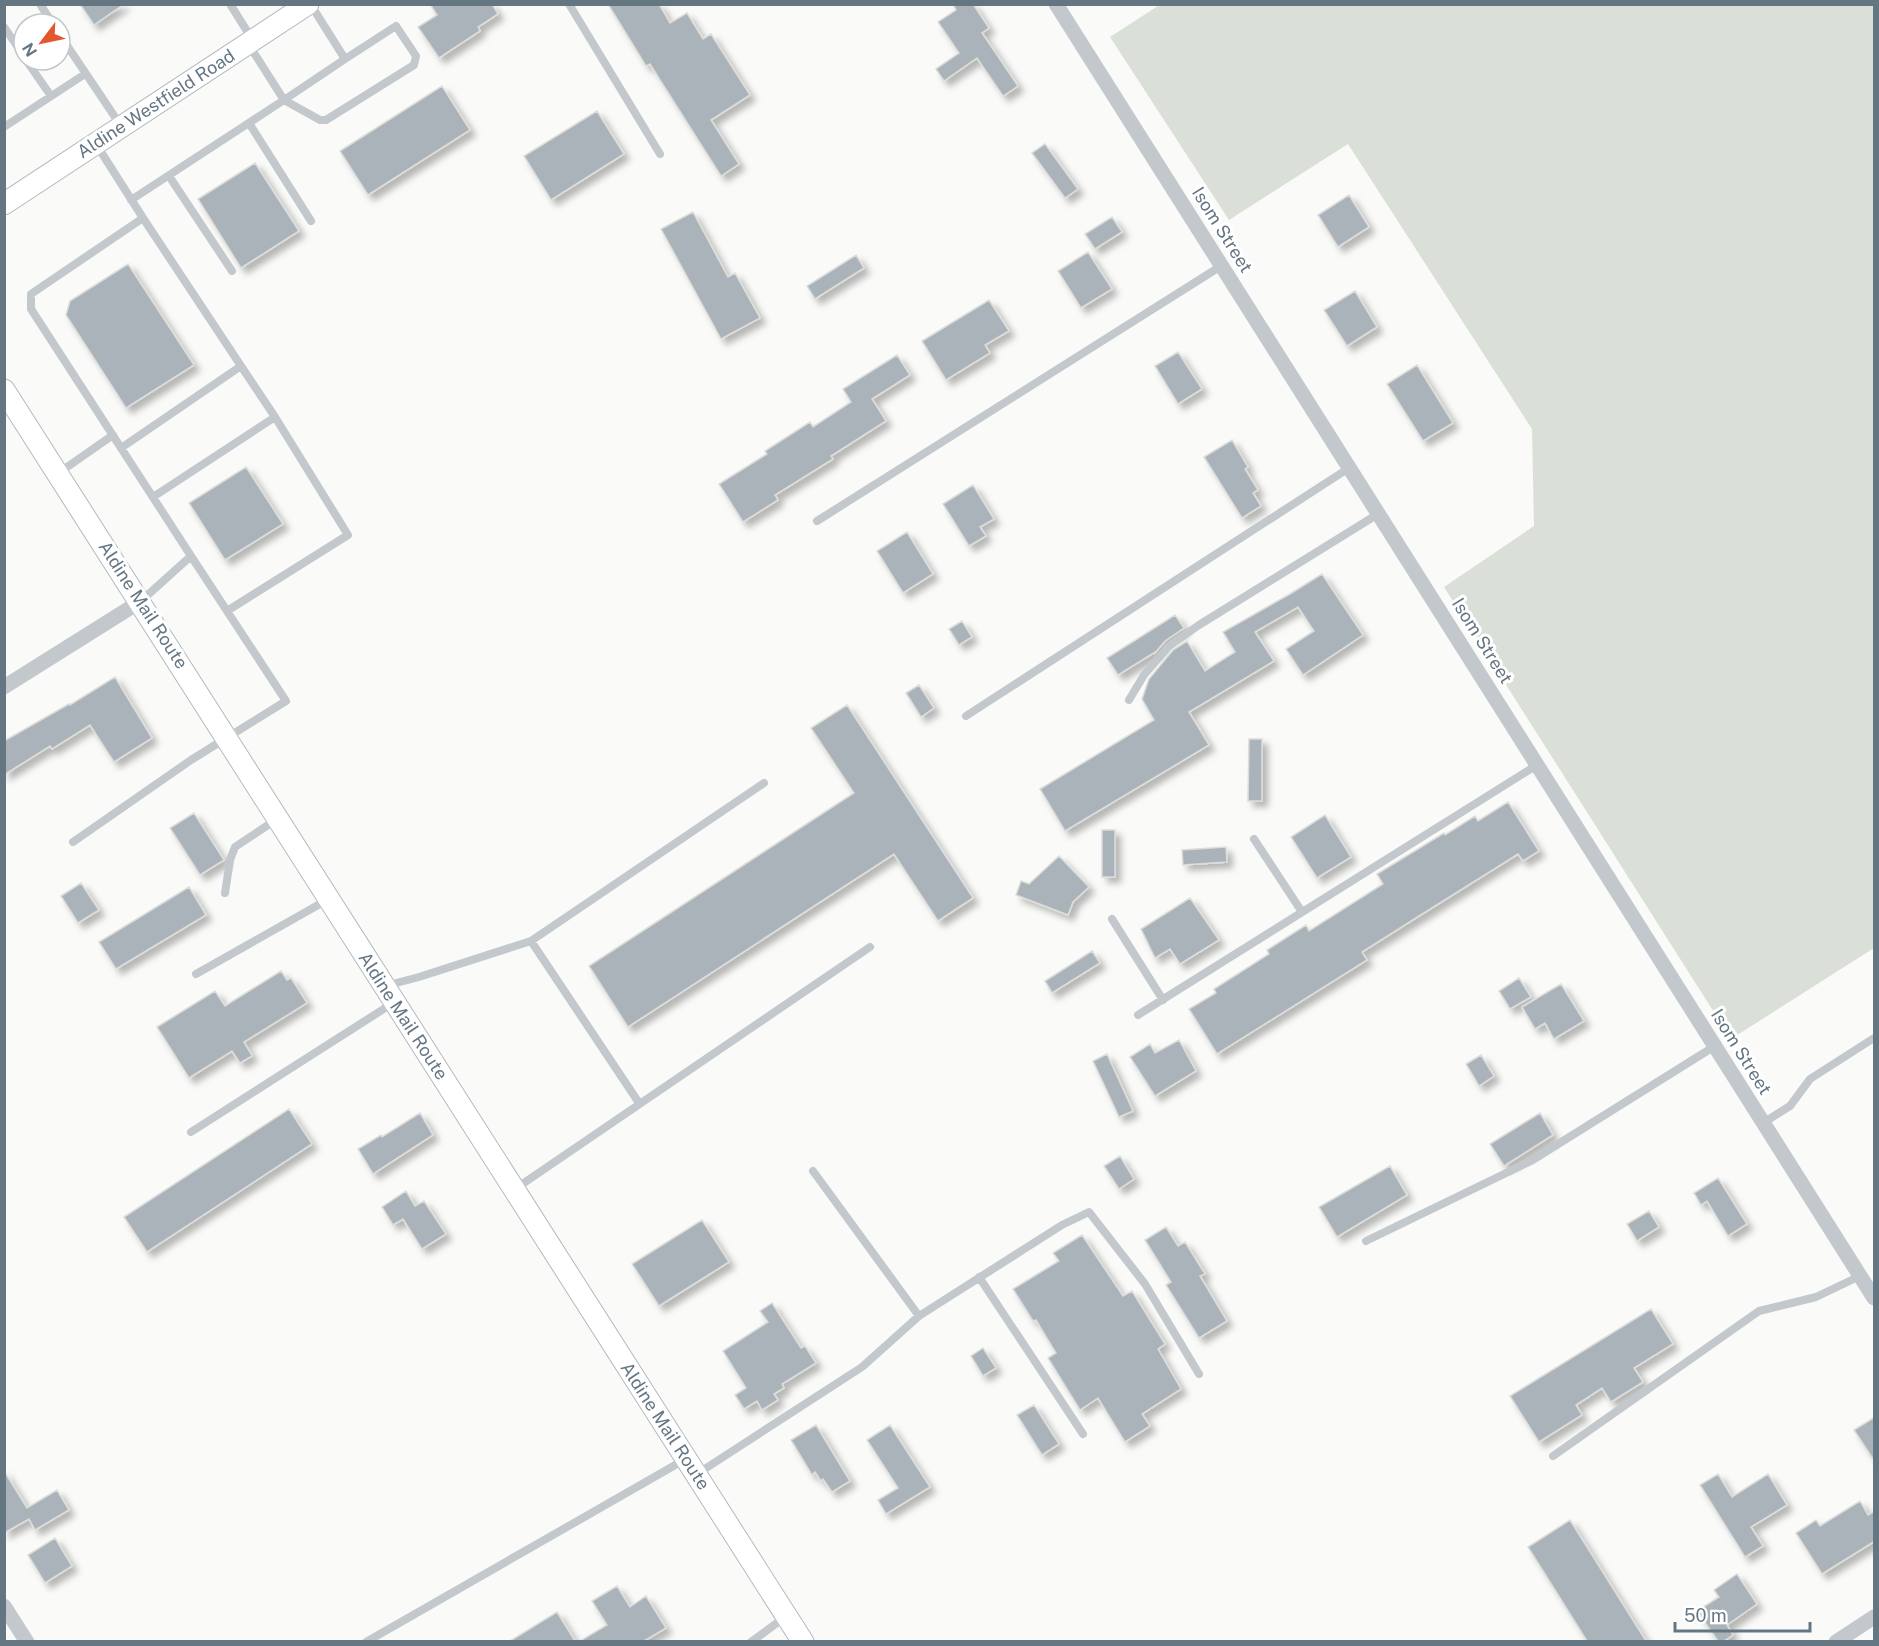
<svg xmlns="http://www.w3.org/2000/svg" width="1879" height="1646" font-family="'Public Sans',sans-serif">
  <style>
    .green { fill: #dadfd7 }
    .building { fill: #aab3b9; stroke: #dcdcda; stroke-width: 1.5; filter: url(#shadow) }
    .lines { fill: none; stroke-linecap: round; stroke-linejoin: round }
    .secondary-casing { stroke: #b3babf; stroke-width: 23 }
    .lane { stroke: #c3c8cc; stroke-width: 8 }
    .street { stroke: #c3c8cc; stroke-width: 15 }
    .secondary { stroke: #fff; stroke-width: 21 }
    .labels { text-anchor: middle; stroke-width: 6; stroke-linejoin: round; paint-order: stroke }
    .street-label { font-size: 18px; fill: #657683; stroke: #fff }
  </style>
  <defs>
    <filter id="shadow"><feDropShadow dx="5.5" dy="5.5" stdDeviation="3" flood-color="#0004"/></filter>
  </defs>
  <rect width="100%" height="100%" fill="#fafaf8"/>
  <path class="green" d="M 1161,4 L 1874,5 L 1874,948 L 1731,1039 L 1444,587 L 1534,526 L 1532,429 L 1348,144 L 1229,220 L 1110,37 Z"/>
  <path class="building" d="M 80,4 L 124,4 L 94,25 Z
    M 430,4 L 492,4 L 498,14 L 478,27 L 480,31 L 439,58 L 418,27 L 437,15 Z
    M 608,4 L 659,4 L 670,23 L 687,13 L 703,39 L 711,34 L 750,95 L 711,120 L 739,164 L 721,176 L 650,64 L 646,66 Z
    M 953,4 L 973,4 L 989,28 L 982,33 L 1018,86 L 1003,96 L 977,58 L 944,81 L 936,69 L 959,53 L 938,22 L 956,10 Z
    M 442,86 L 470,130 L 368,195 L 340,151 Z
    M 597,111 L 624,154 L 551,200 L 524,156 Z
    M 1045,144 L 1078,189 L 1065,198 L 1032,153 Z
    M 255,163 L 299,231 L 241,268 L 198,199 Z
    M 1349,195 L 1369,227 L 1338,247 L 1318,215 Z
    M 693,212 L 728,277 L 735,273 L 760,318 L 721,339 L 661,229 Z
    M 1112,217 L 1122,232 L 1095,249 L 1085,234 Z
    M 1088,252 L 1112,289 L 1081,308 L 1058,271 Z
    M 856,255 L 864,268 L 815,299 L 807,286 Z
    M 128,264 L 194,365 L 126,408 L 66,315 L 70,301 Z
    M 1355,291 L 1377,327 L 1347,346 L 1324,310 Z
    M 989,300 L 1009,331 L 985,345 L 990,353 L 946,380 L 922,341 Z
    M 1178,352 L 1202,389 L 1178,404 L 1155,366 Z
    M 897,355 L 910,375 L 872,399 L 886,421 L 831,456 L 833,459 L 775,495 L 778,500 L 743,522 L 719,484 L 767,454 L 765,451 L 810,422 L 813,427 L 851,402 L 843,389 Z
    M 1417,365 L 1453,423 L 1423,441 L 1387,384 Z
    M 1232,440 L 1248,467 L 1245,469 L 1258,490 L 1253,493 L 1261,506 L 1242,518 L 1204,457 Z
    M 246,467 L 283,524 L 225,560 L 189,503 Z
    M 973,485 L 994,519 L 980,527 L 986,536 L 969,546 L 943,504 Z
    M 907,532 L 933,574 L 903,593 L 877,551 Z
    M 1322,574 L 1363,635 L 1303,675 L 1286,649 L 1314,631 L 1298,607 L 1255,632 L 1274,661 L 1189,712 L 1209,745 L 1065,831 L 1040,789 L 1154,720 L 1142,699 L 1149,679 L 1173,650 L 1187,641 L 1205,671 L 1235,652 L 1223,632 L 1290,594 Z
    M 1175,615 L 1184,628 L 1165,641 L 1154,654 L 1155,652 L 1118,675 L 1107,658 Z
    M 962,621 L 972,637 L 959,645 L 949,629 Z
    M 115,677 L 152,738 L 114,762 L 90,725 L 52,749 L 50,746 L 4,775 L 4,741 L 69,704 L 70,705 Z
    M 919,685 L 934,708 L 921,717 L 906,693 Z
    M 847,705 L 973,898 L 938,921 L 894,854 L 628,1027 L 589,966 L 854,793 L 811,728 Z
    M 1249,739 L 1262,739 L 1262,801 L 1248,801 Z
    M 1508,802 L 1539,851 L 1523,861 L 1518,854 L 1419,916 L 1362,952 L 1367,960 L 1217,1054 L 1189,1009 L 1216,993 L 1214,989 L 1269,954 L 1267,950 L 1306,925 L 1309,931 L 1383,884 L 1377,874 L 1444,833 L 1445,835 L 1475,816 L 1478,821 Z
    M 194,813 L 224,860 L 200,875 L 170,828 Z
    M 1325,815 L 1351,857 L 1317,878 L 1291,837 Z
    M 1102,830 L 1115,830 L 1115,877 L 1102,877 Z
    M 1226,847 L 1227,862 L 1183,865 L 1182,850 Z
    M 1059,856 L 1089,887 L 1073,902 L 1068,915 L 1016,895 L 1021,881 L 1029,884 Z
    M 81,883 L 99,910 L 78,923 L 61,896 Z
    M 189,887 L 206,915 L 116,969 L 99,942 Z
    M 1190,898 L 1219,940 L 1180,964 L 1170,949 L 1155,958 L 1141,929 Z
    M 1092,951 L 1100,963 L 1052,993 L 1045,981 Z
    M 281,971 L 287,980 L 291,978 L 307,1003 L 244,1042 L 252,1056 L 240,1063 L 232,1051 L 189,1078 L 157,1027 L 215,991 L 225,1006 Z
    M 1519,978 L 1531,997 L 1510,1009 L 1499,991 Z
    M 1561,984 L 1584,1021 L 1554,1039 L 1545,1023 L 1535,1029 L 1522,1007 Z
    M 1179,1040 L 1196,1071 L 1155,1096 L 1130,1057 L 1150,1044 L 1155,1053 Z
    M 1107,1054 L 1133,1111 L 1119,1117 L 1093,1061 Z
    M 1481,1055 L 1494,1076 L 1479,1086 L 1466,1064 Z
    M 289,1109 L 312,1144 L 147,1252 L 124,1217 Z
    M 420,1113 L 433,1135 L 373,1174 L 358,1149 L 381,1135 L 382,1137 Z
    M 1540,1113 L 1553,1135 L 1504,1166 L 1490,1144 Z
    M 1120,1156 L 1134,1179 L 1119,1189 L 1104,1166 Z
    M 1390,1166 L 1407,1195 L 1337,1237 L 1319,1207 Z
    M 1718,1178 L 1747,1224 L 1728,1236 L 1707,1201 L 1701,1205 L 1694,1193 Z
    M 406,1191 L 415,1206 L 424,1201 L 446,1234 L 422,1249 L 403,1219 L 393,1225 L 382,1207 Z
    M 1649,1211 L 1659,1227 L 1637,1241 L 1627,1224 Z
    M 702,1220 L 729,1262 L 659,1306 L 632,1264 Z
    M 1166,1227 L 1178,1246 L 1185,1242 L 1205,1274 L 1200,1276 L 1227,1321 L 1199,1338 L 1166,1285 L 1171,1282 L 1145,1240 Z
    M 1082,1235 L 1123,1296 L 1132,1291 L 1165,1344 L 1158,1349 L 1181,1389 L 1142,1414 L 1150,1426 L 1125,1442 L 1098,1398 L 1080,1410 L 1048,1358 L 1056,1353 L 1036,1320 L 1033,1321 L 1013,1289 L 1059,1261 L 1053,1253 Z
    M 772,1303 L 801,1348 L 805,1346 L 816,1363 L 782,1384 L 784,1388 L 774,1394 L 778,1400 L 762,1410 L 757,1401 L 744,1409 L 735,1395 L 746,1388 L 723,1351 L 768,1322 L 760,1311 Z
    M 1651,1309 L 1673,1344 L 1634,1368 L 1643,1382 L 1611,1402 L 1602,1388 L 1576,1405 L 1582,1415 L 1539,1442 L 1510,1396 Z
    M 983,1348 L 996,1368 L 983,1376 L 971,1356 Z
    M 1034,1405 L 1059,1444 L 1042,1455 L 1017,1415 Z
    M 1875,1417 L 1875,1462 L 1854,1430 Z
    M 816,1425 L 850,1481 L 832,1492 L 823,1479 L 821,1481 L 815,1472 L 812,1475 L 791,1440 Z
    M 890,1425 L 930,1487 L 886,1514 L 878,1500 L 898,1488 L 867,1440 Z
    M 4,1471 L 27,1508 L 57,1490 L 69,1510 L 35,1530 L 29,1519 L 4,1533 Z
    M 1718,1474 L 1732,1497 L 1768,1474 L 1787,1505 L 1751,1527 L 1763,1546 L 1745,1557 L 1700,1485 Z
    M 1860,1501 L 1868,1515 L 1875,1511 L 1875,1541 L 1822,1574 L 1796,1533 L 1816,1520 L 1820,1526 Z
    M 1570,1520 L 1646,1641 L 1587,1641 L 1528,1547 Z
    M 55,1538 L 72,1566 L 45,1583 L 28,1555 Z
    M 1737,1574 L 1757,1604 L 1727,1625 L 1733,1635 L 1724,1641 L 1718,1641 L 1697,1611 L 1719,1597 L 1714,1590 Z
    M 617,1586 L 630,1607 L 646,1596 L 666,1628 L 644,1641 L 580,1641 L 607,1625 L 592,1601 Z
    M 557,1612 L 575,1641 L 510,1641 Z"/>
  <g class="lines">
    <defs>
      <path id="secondary" d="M 4,204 L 308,4
        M 4,390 L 803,1642"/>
    </defs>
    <use href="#secondary" class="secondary-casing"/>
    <path class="lane" d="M 40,4 L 53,24
      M 230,4 L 252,39
      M 569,4 L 660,154
      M 4,27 L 24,56
      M 60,35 L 121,126
      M 249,45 L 284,100 L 345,59 L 311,5
      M 26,60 L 51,96
      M 249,123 L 311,221
      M 4,127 L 85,74
      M 96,144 L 143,218 L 31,294 L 31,309 L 191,556 L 141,601
      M 169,176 L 232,271
      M 131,200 L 284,100 L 320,120 L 326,120 L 414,65 L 416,56 L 396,26 L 345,59
      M 121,448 L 241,366 L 143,218
      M 60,472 L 113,435
      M 153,497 L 275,417 L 241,366
      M 817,521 L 1221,266
      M 227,611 L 348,535 L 275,417
      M 1129,700 L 1144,675 L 1169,646 L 1199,625 L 1378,514
      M 966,716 L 1349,468
      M 1254,839 L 1302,912
      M 73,842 L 191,760 L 286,701 L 191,556
      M 225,893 L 230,860 L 235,847 L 277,819
      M 1112,919 L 1163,1000
      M 531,941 L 639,1103
      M 196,974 L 327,900
      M 385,986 L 419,977 L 531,941 L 764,783
      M 1138,1015 L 1537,765
      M 1763,1123 L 1790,1106 L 1810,1079 L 1874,1038
      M 191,1132 L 393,1003
      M 813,1171 L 919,1316
      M 515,1189 L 870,947
      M 1366,1241 L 1531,1161 L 1715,1046
      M 979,1277 L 1083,1434
      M 1553,1456 L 1759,1311 L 1816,1297 L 1860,1276
      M 697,1474 L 862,1367 L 919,1316 L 1062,1225 L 1089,1212 L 1145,1284 L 1199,1374
      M 366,1642 L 684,1460
      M 751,1642 L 785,1617"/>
    <path class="street" d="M 1056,4 L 1874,1298
      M 4,687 L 141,601
      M 4,1606 L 27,1642
      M 1836,1642 L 1874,1617"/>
    <use href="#secondary" class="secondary"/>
  </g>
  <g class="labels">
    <g class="street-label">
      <text transform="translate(156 104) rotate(-33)" y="6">Aldine Westfield Road</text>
      <text transform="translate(1222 230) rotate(58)" y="6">Isom Street</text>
      <text transform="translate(143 605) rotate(57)" y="6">Aldine Mail Route</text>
      <text transform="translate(1482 641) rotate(58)" y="6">Isom Street</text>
      <text transform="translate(403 1016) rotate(57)" y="6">Aldine Mail Route</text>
      <text transform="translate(1741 1052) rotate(58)" y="6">Isom Street</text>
      <text transform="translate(665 1426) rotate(57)" y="6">Aldine Mail Route</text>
    </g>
  </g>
  <rect width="1879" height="1646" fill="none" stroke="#657683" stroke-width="12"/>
  <g transform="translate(42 42) rotate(238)"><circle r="28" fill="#ffffff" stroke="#c1c8cd" stroke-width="1.5"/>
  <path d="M0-4.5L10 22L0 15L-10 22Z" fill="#e4572e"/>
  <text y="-9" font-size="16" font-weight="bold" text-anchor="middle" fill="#657683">N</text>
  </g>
  <path d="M1675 1622v9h135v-9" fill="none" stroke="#657683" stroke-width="3"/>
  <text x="1684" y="1622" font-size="18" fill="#657683" stroke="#ffffff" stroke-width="4.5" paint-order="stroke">50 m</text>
</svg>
